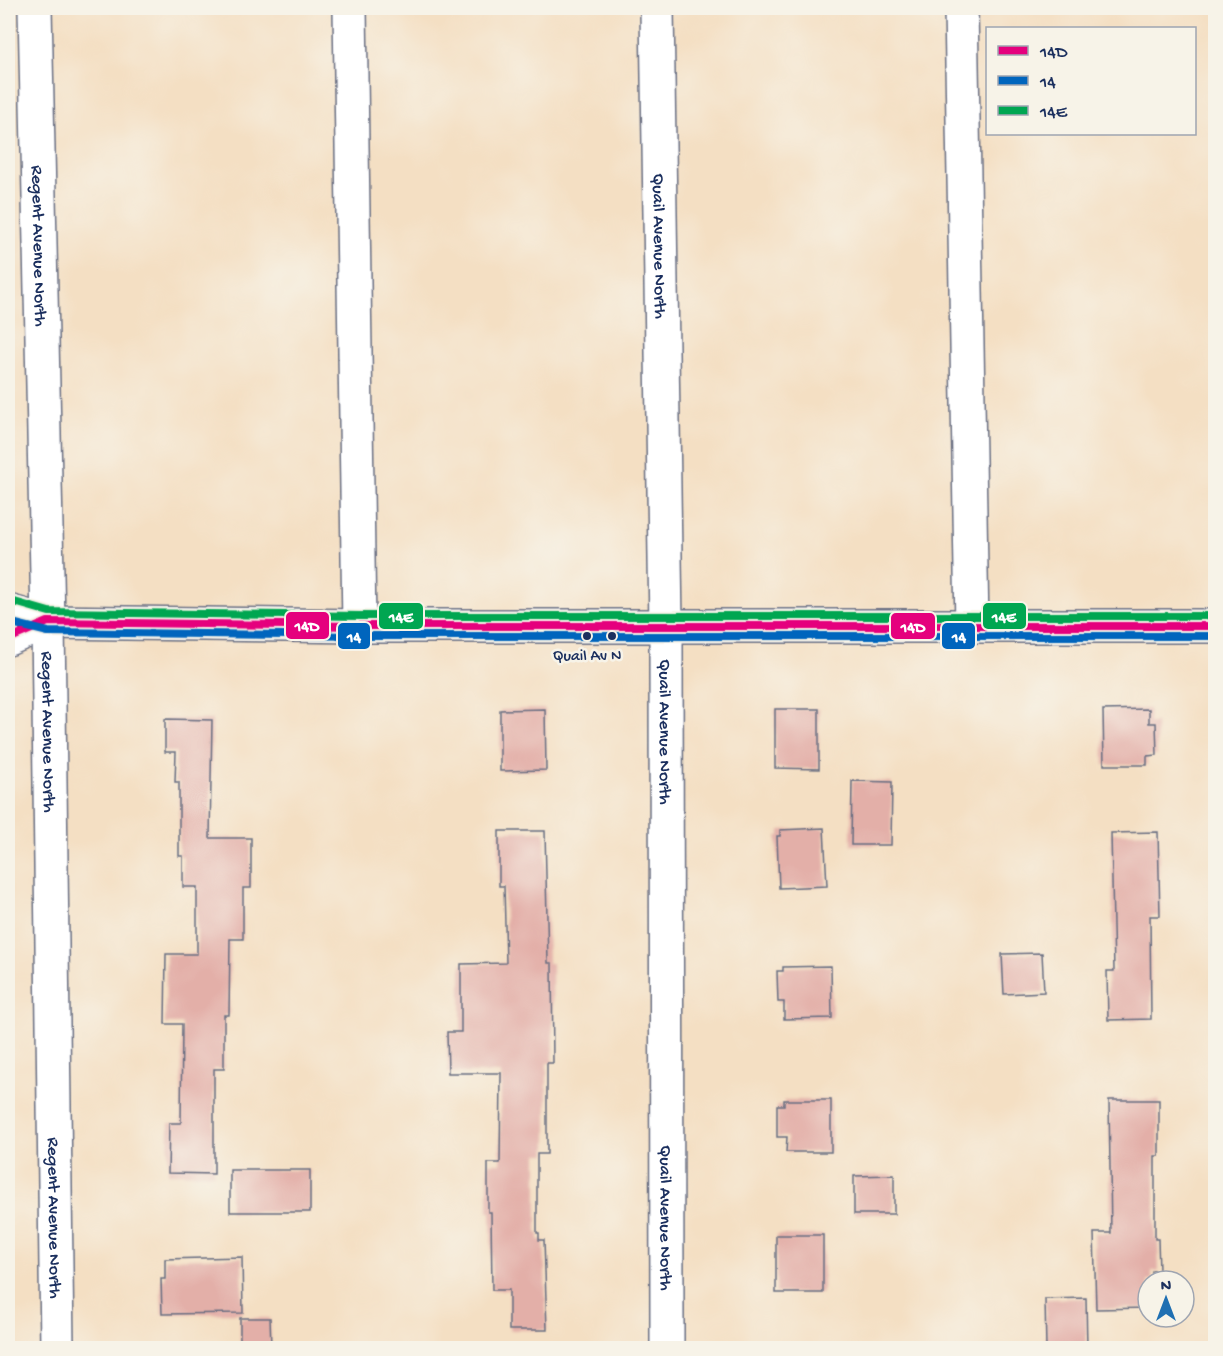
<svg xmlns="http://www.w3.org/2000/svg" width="1223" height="1356" font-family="'Gochi Hand',sans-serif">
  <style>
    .built { fill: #f7d1c9 }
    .building { fill: #e3afa8 }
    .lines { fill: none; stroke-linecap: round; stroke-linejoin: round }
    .minor-casing { stroke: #676d81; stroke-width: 36 }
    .minor { stroke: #fff; stroke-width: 33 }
    .bus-1-casing { stroke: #f7f3e8; stroke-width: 12 }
    .bus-2-casing { stroke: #f7f3e8; stroke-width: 12 }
    .bus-3-casing { stroke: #f7f3e8; stroke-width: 12 }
    .bus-1 { stroke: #e5007d; stroke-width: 8 }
    .bus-2 { stroke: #0065bd; stroke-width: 8 }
    .bus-3 { stroke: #00a651; stroke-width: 8 }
    .bus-dot { fill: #1b2f5e; stroke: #f7f3e8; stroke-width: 2 }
    .labels { text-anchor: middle; stroke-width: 5; stroke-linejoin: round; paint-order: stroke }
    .bus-label { font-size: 16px; fill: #1b2f5e; stroke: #f7f3e8 }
    .street-label { font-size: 18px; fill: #1b2f5e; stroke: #f7f3e8 }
    .line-badge { stroke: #f7f3e8; stroke-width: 2 }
    .badge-label { font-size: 16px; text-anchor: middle; font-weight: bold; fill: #fff }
  </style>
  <rect width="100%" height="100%" fill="#f7f3e8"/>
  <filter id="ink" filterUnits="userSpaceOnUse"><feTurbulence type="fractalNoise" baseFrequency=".0167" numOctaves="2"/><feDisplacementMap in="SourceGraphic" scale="12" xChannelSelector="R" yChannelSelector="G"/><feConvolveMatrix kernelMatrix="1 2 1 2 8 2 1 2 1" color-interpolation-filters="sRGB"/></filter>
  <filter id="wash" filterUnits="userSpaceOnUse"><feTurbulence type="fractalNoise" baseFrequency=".008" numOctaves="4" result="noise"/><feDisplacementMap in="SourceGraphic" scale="24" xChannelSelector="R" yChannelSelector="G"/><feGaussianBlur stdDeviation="1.35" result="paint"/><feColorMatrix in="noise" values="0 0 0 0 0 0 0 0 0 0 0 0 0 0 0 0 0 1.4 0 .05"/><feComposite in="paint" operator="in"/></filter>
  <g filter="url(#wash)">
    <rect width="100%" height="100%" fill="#f4dfc3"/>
    <path class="built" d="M 8,8 L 9,8 L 8,547 Z"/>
    <g id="blocks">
      <path class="building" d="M 545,709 L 546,770 L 500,771 L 500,710 Z
        M 775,709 L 819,709 L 819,769 L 775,768 Z
        M 1149,709 L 1149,723 L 1156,723 L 1157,755 L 1147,756 L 1147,765 L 1104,765 L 1103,710 Z
        M 165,719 L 212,720 L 210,838 L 251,838 L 251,888 L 243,888 L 243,939 L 230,939 L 229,1015 L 224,1015 L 224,1069 L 214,1069 L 214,1174 L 168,1173 L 169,1123 L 181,1123 L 182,1024 L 165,1024 L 166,954 L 197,954 L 197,887 L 183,887 L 183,856 L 179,856 L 179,782 L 175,782 L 176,752 L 165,752 Z
        M 852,781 L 892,782 L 891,845 L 851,845 Z
        M 824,828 L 827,886 L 779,888 L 777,836 L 780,836 L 780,830 Z
        M 499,831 L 545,831 L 548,963 L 552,963 L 553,1063 L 547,1063 L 547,1154 L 537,1154 L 537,1233 L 539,1233 L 539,1240 L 544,1240 L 547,1330 L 509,1330 L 509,1290 L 492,1290 L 491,1212 L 488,1212 L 488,1163 L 500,1163 L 501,1073 L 448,1073 L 447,1032 L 461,1032 L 461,964 L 506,963 L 504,886 L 499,886 Z
        M 1158,832 L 1160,916 L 1150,916 L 1151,1019 L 1108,1020 L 1107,971 L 1114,971 L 1111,833 Z
        M 1042,953 L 1044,992 L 1004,994 L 1002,954 Z
        M 831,966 L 832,1018 L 784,1019 L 784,1002 L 778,1002 L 777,971 L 783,971 L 783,967 Z
        M 784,1100 L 831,1100 L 831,1152 L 786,1152 L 787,1137 L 777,1137 L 777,1105 L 784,1105 Z
        M 1109,1100 L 1159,1100 L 1159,1156 L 1155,1156 L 1155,1239 L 1158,1239 L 1159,1271 L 1152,1271 L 1152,1281 L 1148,1281 L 1148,1308 L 1096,1309 L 1094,1233 L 1111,1233 Z
        M 230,1170 L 310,1170 L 310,1212 L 230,1212 Z
        M 894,1175 L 894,1214 L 854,1214 L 854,1176 Z
        M 776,1235 L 823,1235 L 823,1293 L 776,1293 Z
        M 242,1257 L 243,1313 L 162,1314 L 161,1279 L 165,1279 L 165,1259 Z
        M 1086,1298 L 1087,1347 L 1046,1348 L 1045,1299 Z
        M 240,1318 L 270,1318 L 271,1347 L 240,1348 Z"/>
    </g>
  </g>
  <g filter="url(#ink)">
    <use href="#blocks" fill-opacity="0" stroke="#676d81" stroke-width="1.5"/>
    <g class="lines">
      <defs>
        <g id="minor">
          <path id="s1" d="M 35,8 L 48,622 L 57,1348"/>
          <path d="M 350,8 L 359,626"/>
          <path id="s2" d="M 657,8 L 666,626 L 667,1348"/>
          <path d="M 961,8 L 972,626"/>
          <path d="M 8,611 L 48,622 L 359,626 L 1216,626"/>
          <path d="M 8,639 L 48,622"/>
        </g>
      </defs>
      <use href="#minor" class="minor-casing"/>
      <use href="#minor" class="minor"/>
      <defs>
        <path id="bus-1" d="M 8,639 L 48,622 L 359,626 L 1216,626"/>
        <path id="bus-2" d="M 8,622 L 48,632 L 359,636 L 1216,636"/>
        <path id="bus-3" d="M 11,601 L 49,612 L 359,616 L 1216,616"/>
      </defs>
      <use href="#bus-1" class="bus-1-casing"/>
      <use href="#bus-2" class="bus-2-casing"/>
      <use href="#bus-3" class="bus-3-casing"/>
      <use href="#bus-1" class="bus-1"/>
      <use href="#bus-2" class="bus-2"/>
      <use href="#bus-3" class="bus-3"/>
    </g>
  </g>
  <g class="bus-dot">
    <circle cx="587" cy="636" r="5"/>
    <circle cx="612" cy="636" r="5"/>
  </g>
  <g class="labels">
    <g class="bus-label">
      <text x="587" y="660">Quail Av N</text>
    </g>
    <g class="street-label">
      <text dy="6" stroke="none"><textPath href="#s1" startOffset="238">Regent Avenue North</textPath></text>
      <text dy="6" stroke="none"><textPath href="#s2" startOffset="238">Quail Avenue North</textPath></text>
      <text dy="6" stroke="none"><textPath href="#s1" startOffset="724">Regent Avenue North</textPath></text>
      <text dy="6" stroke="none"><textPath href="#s2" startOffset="724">Quail Avenue North</textPath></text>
      <text dy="6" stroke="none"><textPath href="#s1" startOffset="1210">Regent Avenue North</textPath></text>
      <text dy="6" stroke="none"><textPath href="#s2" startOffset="1210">Quail Avenue North</textPath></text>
    </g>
  </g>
  <g class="line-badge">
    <rect x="378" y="602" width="46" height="28" rx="6" fill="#00a651"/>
    <rect x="982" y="602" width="45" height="28" rx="6" fill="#00a651"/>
    <rect x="285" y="611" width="45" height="29" rx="6" fill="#e5007d"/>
    <rect x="890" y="612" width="46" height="28" rx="6" fill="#e5007d"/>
    <rect x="337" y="622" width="34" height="28" rx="6" fill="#0065bd"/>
    <rect x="941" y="622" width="35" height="28" rx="6" fill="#0065bd"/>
  </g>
  <g class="badge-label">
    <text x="401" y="622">14E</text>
    <text x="1004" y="622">14E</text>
    <text x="307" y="631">14D</text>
    <text x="913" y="632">14D</text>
    <text x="354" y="642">14</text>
    <text x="959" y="642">14</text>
  </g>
  <rect width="1223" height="1356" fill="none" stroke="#f7f3e8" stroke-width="30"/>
  <rect x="986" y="27" width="210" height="108" fill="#f7f3e8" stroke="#9fa5b1" stroke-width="1.5"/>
  <rect x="998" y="46" width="30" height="9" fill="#e5007d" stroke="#9fa5b1" stroke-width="1.5"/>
  <text x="1040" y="57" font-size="18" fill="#1b2f5e">14D</text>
  <rect x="998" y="76" width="30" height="9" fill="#0065bd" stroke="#9fa5b1" stroke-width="1.5"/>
  <text x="1040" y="87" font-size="18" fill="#1b2f5e">14</text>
  <rect x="998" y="106" width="30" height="9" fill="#00a651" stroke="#9fa5b1" stroke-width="1.5"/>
  <text x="1040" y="117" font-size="18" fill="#1b2f5e">14E</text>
  <g transform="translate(1166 1299)"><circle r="28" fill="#f7f3e8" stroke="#9fa5b1" stroke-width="1.5"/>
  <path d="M0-4.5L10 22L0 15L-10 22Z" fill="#1f6fb2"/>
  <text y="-9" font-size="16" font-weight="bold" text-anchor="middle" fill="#1b2f5e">N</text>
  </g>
</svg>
